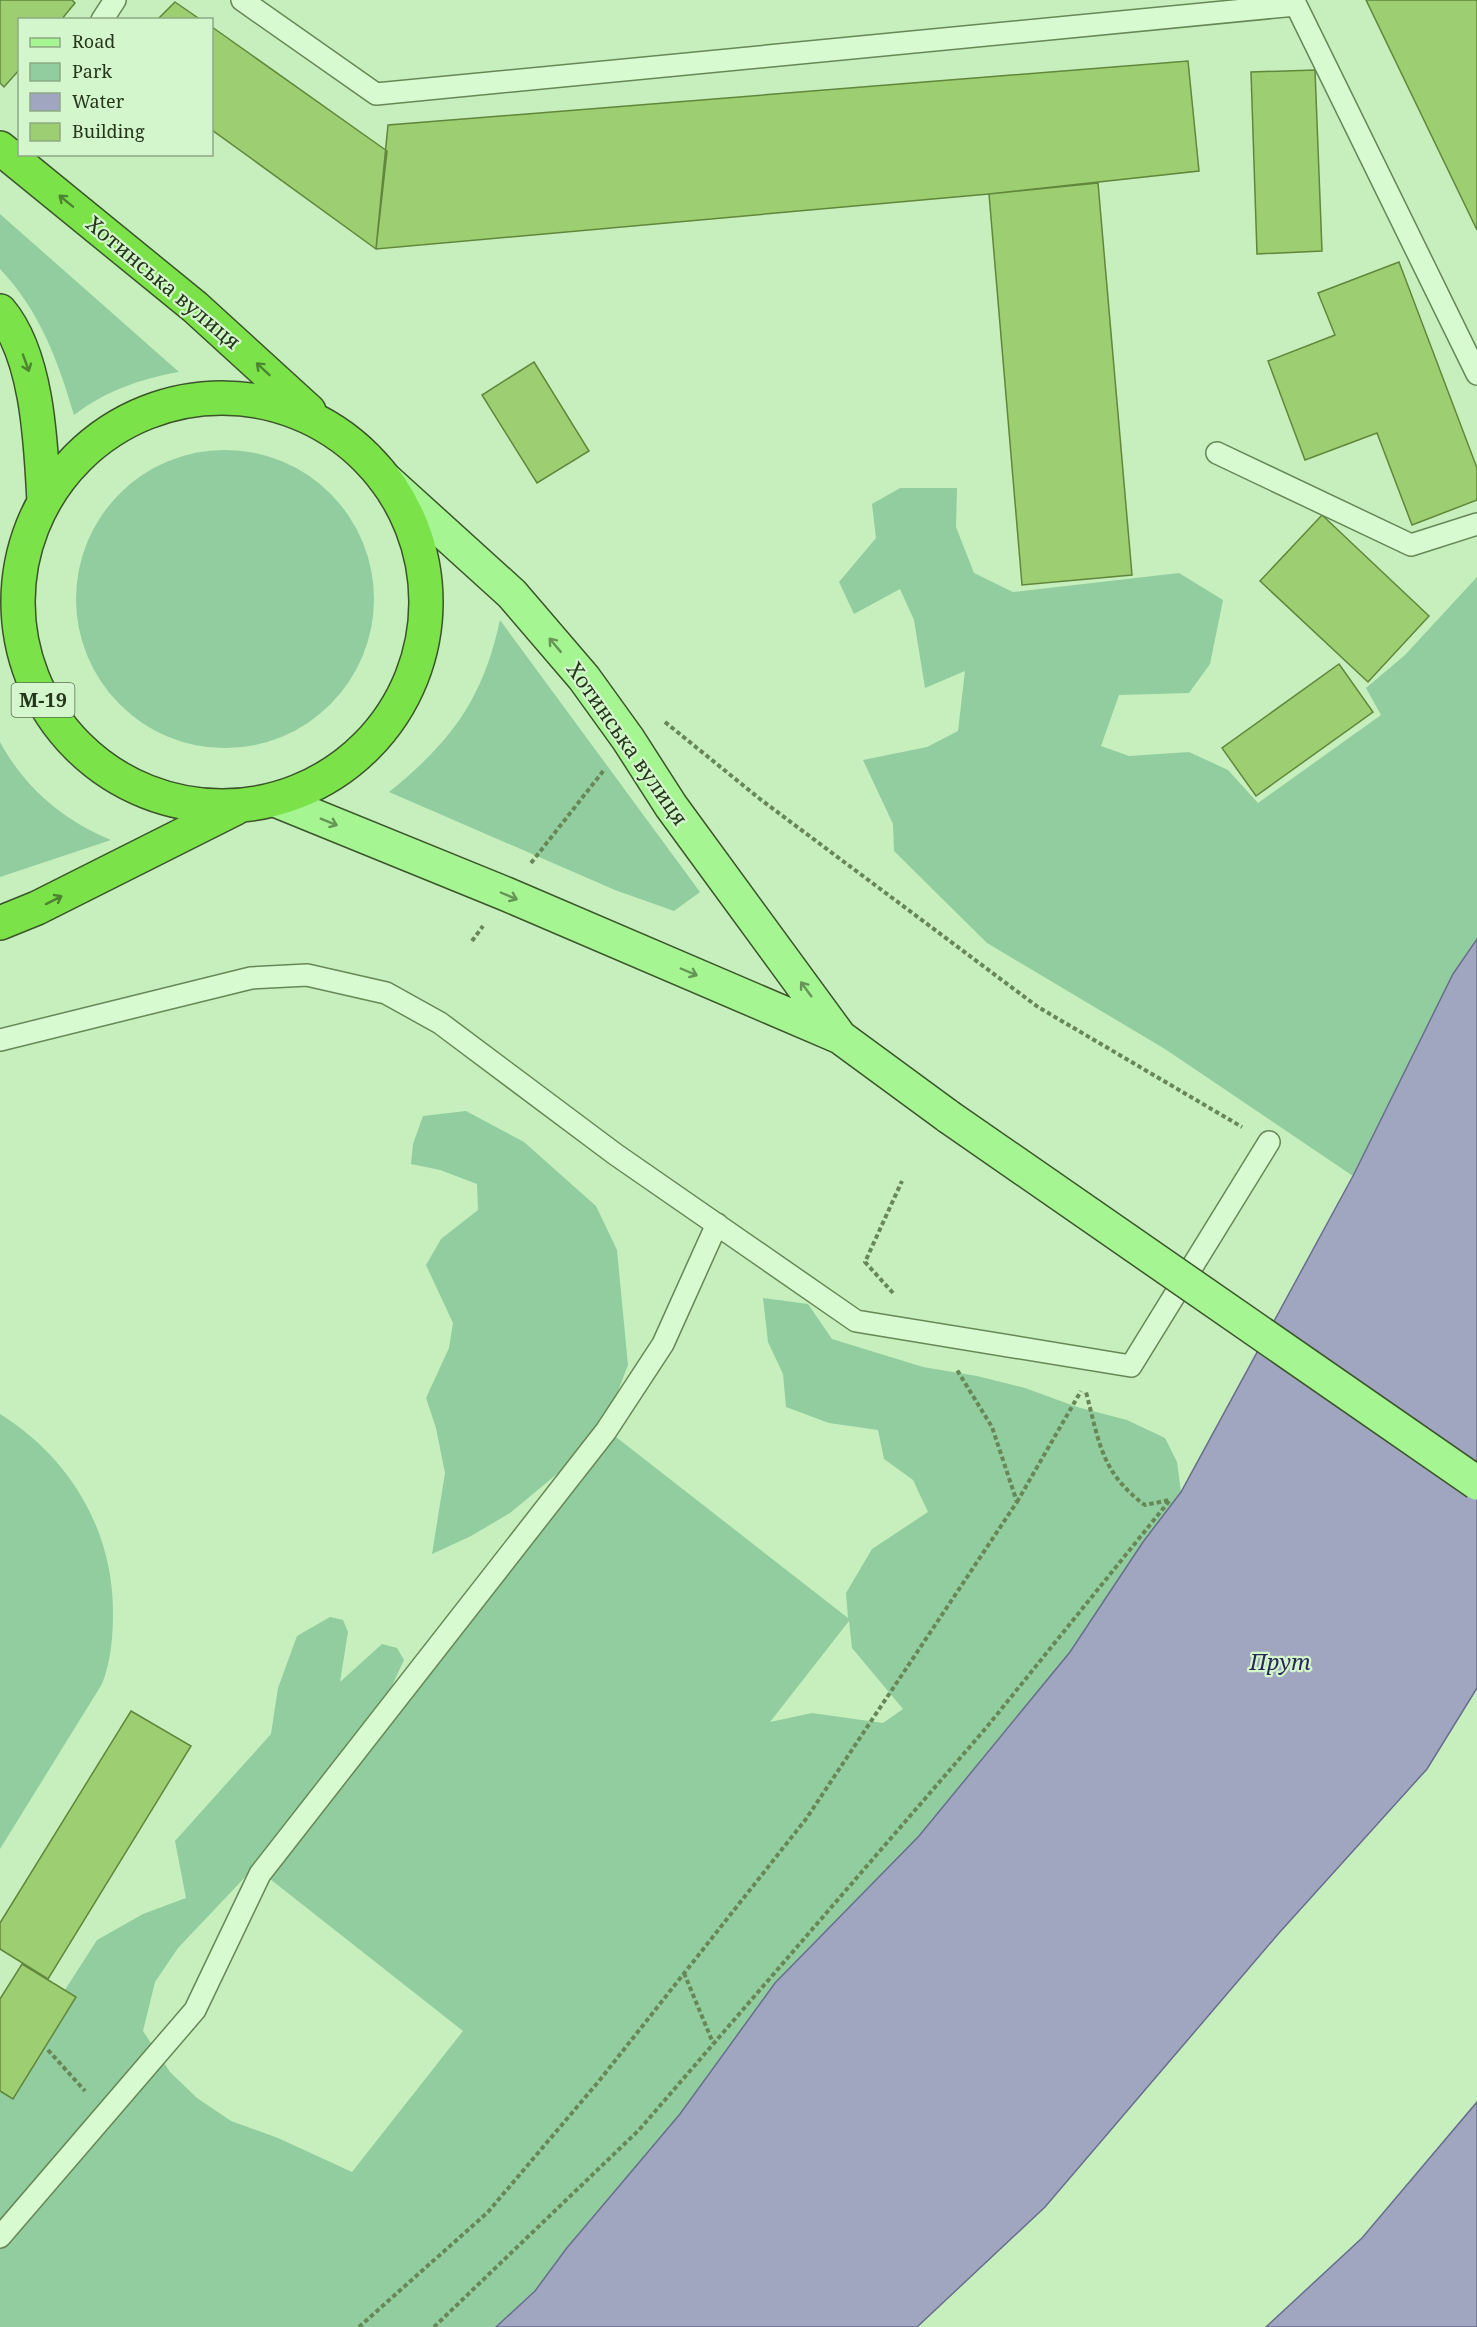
<svg xmlns="http://www.w3.org/2000/svg" width="1477" height="2327" font-family="'Noto Serif',serif">
  <style>
    .green { fill: #91cd9f; fill-rule: evenodd }
    .water { fill: #a1a6c0; stroke: #686d8d; stroke-width: 1.5 }
    .building { fill: #9dce71; stroke: #60873b; stroke-width: 1.5 }
    .lines { fill: none; stroke-linecap: round; stroke-linejoin: round }
    .lane-casing { stroke: #678756; stroke-width: 24 }
    .primary-casing { stroke: #3c542a; stroke-width: 36 }
    .highway-casing { stroke: #3c542a; stroke-width: 36 }
    .path { stroke: #678756; stroke-width: 4; stroke-dasharray: 4.5 3; stroke-linecap: butt }
    .lane { stroke: #d7fad0; stroke-width: 21 }
    .primary { stroke: #a5f592; stroke-width: 33 }
    .highway { stroke: #7be349; stroke-width: 33 }
    .primary-bridge-casing { stroke: #3c542a; stroke-width: 36; stroke-linecap: butt }
    .primary-bridge { stroke: #a5f592; stroke-width: 33 }
    .oneway { stroke: #4c8430 }
    .oneway2 { stroke: #669656 }
    .labels { text-anchor: middle; stroke-width: 4.5; stroke-linejoin: round; paint-order: stroke }
    .shield { fill: #d4f6cc; stroke: #5a7050; stroke-width: 1.5 }
    .shield-label { font-size: 20px; font-weight: bold; fill: #26361b }
    .street-label { font-size: 21px; fill: #26361b; stroke: #d4f6cc }
    .water-label { font-size: 22px; font-style: italic; fill: #2c2956; stroke: #d4f6cc }
  </style>
  <rect width="100%" height="100%" fill="#c6efbd"/>
  <path class="green" d="M 0,214 L 179,372 C 140,379 105,391 74,415 C 58,361 40,311 0,269 Z
    M76 599a149 149 0 1 1 298 0a149 149 0 1 1-298 0Z
    M 900,488 L 957,488 L 956,527 L 974,573 L 1013,592 L 1179,573 L 1223,600 L 1210,664 L 1189,693 L 1119,695 L 1101,746 L 1129,756 L 1189,752 L 1228,770 L 1258,803 L 1381,715 L 1366,688 L 1405,655 L 1477,577 L 1477,939 L 1453,974 L 1353,1176 L 1165,1049 L 987,943 L 894,851 L 893,824 L 863,760 L 927,747 L 958,731 L 965,671 L 925,688 L 914,620 L 900,589 L 854,614 L 839,582 L 876,538 L 872,504 Z
    M 500,620 L 700,892 L 674,911 L 615,890 L 389,792 C 451,742 483,699 500,620 Z
    M 0,742 C 25,788 63,820 111,840 L 0,877 Z
    M 466,1111 L 524,1142 L 596,1206 L 617,1250 L 628,1365 L 612,1407 L 563,1469 L 510,1513 L 471,1536 L 432,1554 L 445,1473 L 436,1428 L 426,1398 L 449,1348 L 453,1323 L 426,1265 L 441,1239 L 478,1210 L 477,1184 L 440,1170 L 411,1164 L 413,1144 L 423,1116 Z
    M 763,1298 L 808,1304 L 832,1339 L 923,1367 L 977,1376 L 1025,1388 L 1077,1407 L 1127,1420 L 1165,1438 L 1177,1462 L 1181,1492 L 1143,1542 L 1070,1652 L 1027,1706 L 919,1836 L 775,1983 L 680,2114 L 566,2249 L 535,2291 L 496,2327 L 0,2327 L 0,2091 L 97,1940 L 143,1914 L 186,1898 L 175,1841 L 271,1734 L 278,1688 L 297,1636 L 330,1617 L 343,1620 L 348,1632 L 340,1682 L 382,1644 L 397,1648 L 404,1660 L 390,1690 L 340,1758 L 249,1873 L 178,1948 L 155,1982 L 143,2031 L 170,2072 L 197,2098 L 231,2121 L 278,2138 L 352,2172 L 463,2031 L 270,1879 L 616,1437 L 848,1618 L 846,1593 L 872,1549 L 928,1512 L 913,1480 L 884,1459 L 878,1430 L 829,1423 L 786,1407 L 783,1374 L 768,1342 ZM 849,1621 L 852,1648 L 903,1709 L 883,1723 L 812,1713 L 770,1722 Z
    M 0,1414 C 69,1457 113,1529 113,1612 C 113,1636 111,1662 102,1684 L 0,1849 Z"/>
  <path class="water" d="M 1477,939 L 1477,1688 L 1427,1769 L 1279,1933 L 1045,2207 L 917,2327 L 496,2327 L 535,2291 L 566,2249 L 680,2114 L 775,1983 L 919,1836 L 1070,1652 L 1143,1542 L 1181,1492 L 1353,1176 L 1453,974 Z
    M 1477,2102 L 1477,2327 L 1266,2327 L 1362,2238 Z"/>
  <path class="building" d="M 0,0 L 72,0 L 75,3 L 61,20 L 20,20 L 20,69 L 4,87 L 0,83 Z
    M 1366,0 L 1477,0 L 1477,230 Z
    M 175,2 L 201,20 L 157,20 Z
    M 212,27 L 387,151 L 376,249 L 212,130 Z
    M 1188,61 L 1199,171 L 989,194 L 376,249 L 388,125 Z
    M 1315,70 L 1322,251 L 1257,254 L 1251,72 Z
    M 1098,183 L 1132,575 L 1022,585 L 989,194 Z
    M 1399,262 L 1477,468 L 1477,500 L 1412,525 L 1377,433 L 1305,460 L 1268,361 L 1335,335 L 1318,293 Z
    M 534,362 L 589,451 L 537,483 L 482,395 Z
    M 1322,515 L 1429,616 L 1368,682 L 1260,581 Z
    M 1339,664 L 1373,712 L 1256,796 L 1222,748 Z
    M 131,1711 L 191,1746 L 48,1979 L 0,1949 L 0,1923 Z
    M 22,1964 L 76,1997 L 13,2099 L 0,2091 L 0,1999 Z"/>
  <g class="lines">
    <defs>
      <path id="lane" d="M 242,0 L 376,94 L 1296,5 L 1477,374
        M 102,20 L 115,0
        M 1217,453 L 1411,545 L 1477,524
        M 0,1040 L 251,978 L 307,975 L 386,993 L 440,1023 L 615,1154 L 856,1321 L 1131,1366 L 1269,1142
        M 0,2237 L 195,2010 L 260,1874 L 606,1431 L 663,1344 L 717,1224"/>
      <path id="primary" d="M 384,478 L 512,594 L 584,678 L 628,739 L 671,806 L 840,1037
        M 275,800 L 506,894 L 840,1037 L 949,1117"/>
      <path id="highway" d="M 0,148 L 195,307 L 309,411
        M 0,311 C 38,356 41,445 44,502
        M18 602a204 204 0 1 1 408 0a204 204 0 1 1-408 0Z
        M 0,923 L 37,908 L 236,808"/>
    </defs>
    <use href="#lane" class="lane-casing"/>
    <use href="#primary" class="primary-casing"/>
    <use href="#highway" class="highway-casing"/>
    <path class="path" d="M 665,722 L 760,799 L 1038,1007 L 1242,1127
      M 531,863 L 604,770
      M 472,941 L 483,926
      M 893,1293 L 865,1262 L 902,1181
      M 1017,1502 L 1081,1391
      M 684,1973 L 713,2043
      M 48,2050 L 85,2091
      M 359,2327 L 488,2212 L 599,2081 L 806,1819 L 1017,1502 L 992,1427 L 957,1370
      M 434,2327 L 639,2130 L 986,1728 L 1170,1500 L 1145,1505 C 1101,1473 1099,1441 1086,1392"/>
    <use href="#lane" class="lane"/>
    <use href="#primary" class="primary"/>
    <use href="#highway" class="highway"/>
    <defs>
      <path id="primary-bridge" d="M 949,1117 L 1477,1483"/>
    </defs>
    <use href="#primary-bridge" class="primary-bridge-casing"/>
    <use href="#primary-bridge" class="primary-bridge"/>
  </g>
  <defs><path id="oneway-shaft" d="M-6 0H5M1.5-3L5.5 0L1.5 3" fill="none" stroke-width="1.6" stroke-linecap="round" stroke-linejoin="round" transform="scale(1.5)"/></defs>
  <g class="oneway">
    <use href="#oneway-shaft" transform="translate(66 201) rotate(-141)"/>
    <use href="#oneway-shaft" transform="translate(26 363) rotate(70)"/>
    <use href="#oneway-shaft" transform="translate(263 369) rotate(-137)"/>
    <use href="#oneway-shaft" transform="translate(54 900) rotate(-27)"/>
  </g>
  <g class="oneway2">
    <use href="#oneway-shaft" transform="translate(555 645) rotate(-130)"/>
    <use href="#oneway-shaft" transform="translate(329 822) rotate(22)"/>
    <use href="#oneway-shaft" transform="translate(509 896) rotate(23)"/>
    <use href="#oneway-shaft" transform="translate(689 972) rotate(23)"/>
    <use href="#oneway-shaft" transform="translate(806 989) rotate(-126)"/>
  </g>
  <g class="labels">
    <rect class="shield" x="11.5" y="683" width="63" height="34" rx="4.5"/>
    <g class="shield-label">
      <text x="43" y="707">М-19</text>
    </g>
    <g class="street-label">
      <text transform="translate(163 283) rotate(40)" y="7">Хотинська вулиця</text>
      <text transform="translate(627 744) rotate(55)" y="7">Хотинська вулиця</text>
    </g>
    <g class="water-label">
      <text x="1280" y="1670">Прут</text>
    </g>
  </g>
  <rect x="18" y="18" width="195" height="138" fill="#d4f6cc" stroke="#8ea985" stroke-width="1.5"/>
  <rect x="30" y="38" width="30" height="9" fill="#a5f592" stroke="#8ea985" stroke-width="1.5"/>
  <text x="72" y="48" font-size="18" fill="#26361b">Road</text>
  <rect x="30" y="63" width="30" height="18" fill="#91cd9f" stroke="#8ea985" stroke-width="1.5"/>
  <text x="72" y="78" font-size="18" fill="#26361b">Park</text>
  <rect x="30" y="93" width="30" height="18" fill="#a1a6c0" stroke="#8ea985" stroke-width="1.5"/>
  <text x="72" y="108" font-size="18" fill="#26361b">Water</text>
  <rect x="30" y="123" width="30" height="18" fill="#9dce71" stroke="#8ea985" stroke-width="1.5"/>
  <text x="72" y="138" font-size="18" fill="#26361b">Building</text>
</svg>
